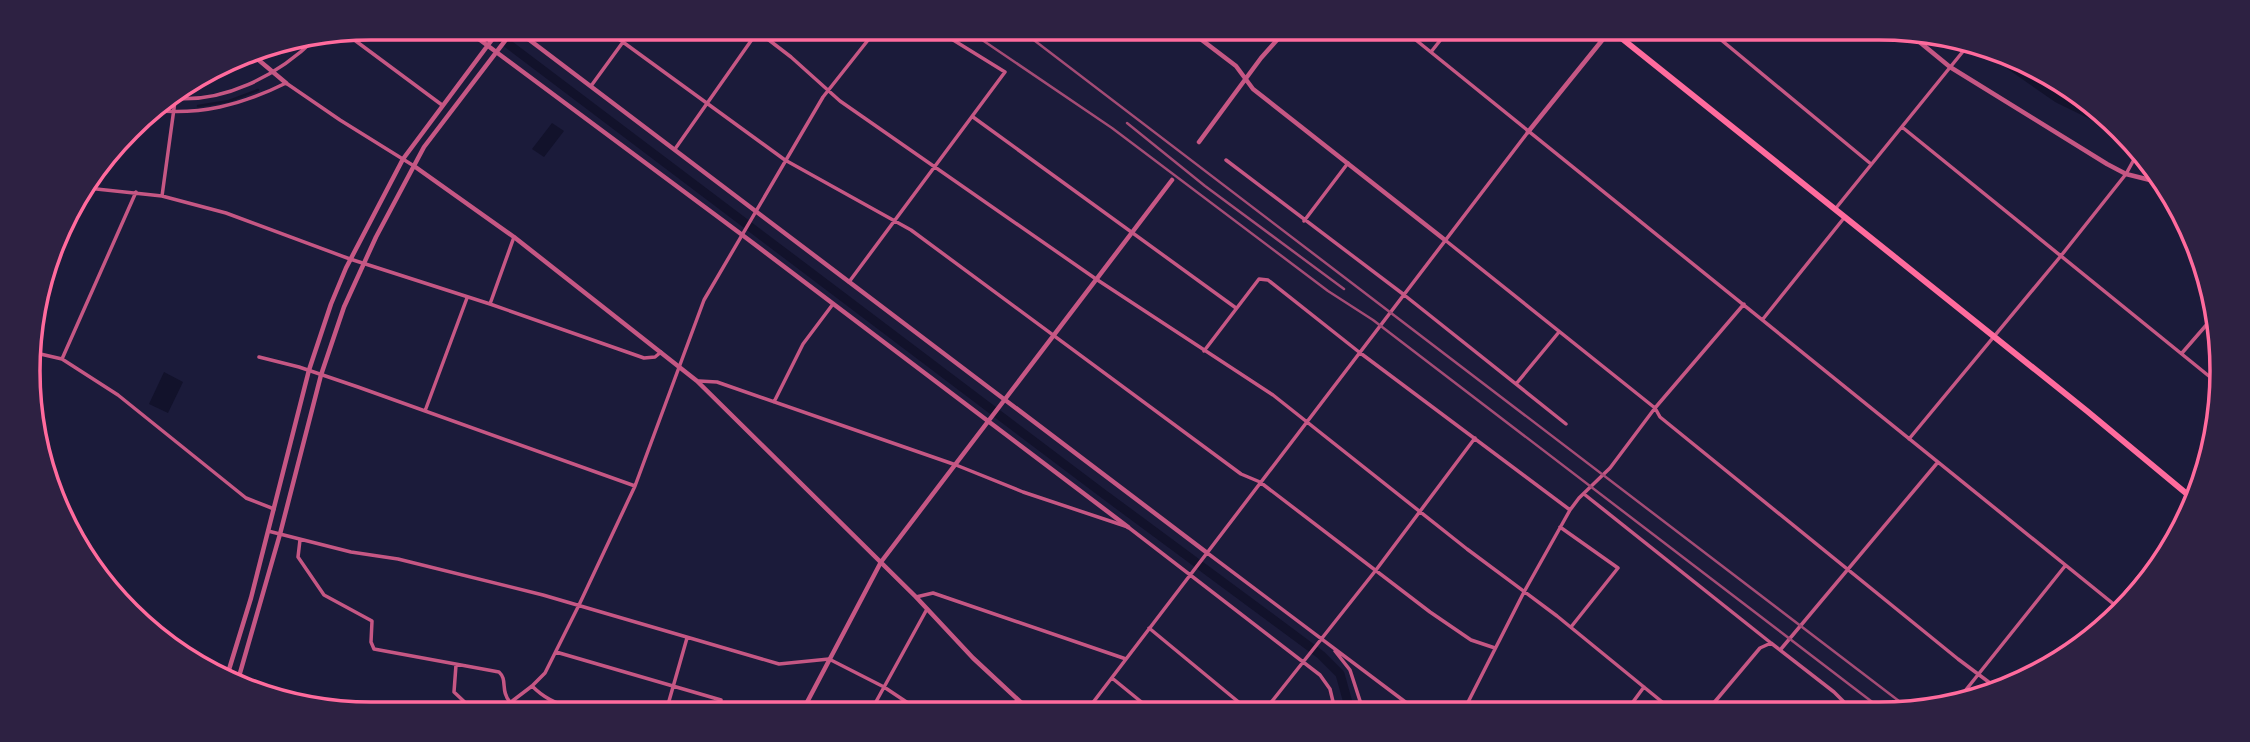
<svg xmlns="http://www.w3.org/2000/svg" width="2250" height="742" font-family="'Libre Baskerville',serif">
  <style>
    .water { fill: #12122b }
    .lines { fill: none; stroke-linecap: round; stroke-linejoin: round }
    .stream { stroke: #12122b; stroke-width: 2.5 }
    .canal { stroke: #12122b; stroke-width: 9 }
    .river { stroke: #12122b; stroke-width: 16 }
    .minor { stroke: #c65784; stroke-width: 3.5 }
    .tertiary { stroke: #c65784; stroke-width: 4.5 }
    .trunk { stroke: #ff6b9d; stroke-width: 6 }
    .rail { stroke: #a44b75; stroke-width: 2.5 }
    .rim { fill: none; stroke: #ff6b9d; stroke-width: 3.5 }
  </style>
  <rect width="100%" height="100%" fill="#1b1b3a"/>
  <path class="water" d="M 552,123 L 564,131 L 544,157 L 532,149 Z
    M 164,372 L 183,382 L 168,413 L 149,404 Z"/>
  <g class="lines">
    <path class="stream" d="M 198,106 L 229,101 L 258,90"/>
    <path class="canal" d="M 487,28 L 1101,492 L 1321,655 L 1340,674 L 1350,710"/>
    <path class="river" d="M 2013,63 L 2059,95 L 2098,114"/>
    <path class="minor" d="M 605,29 L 785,160 L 911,230 L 1241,474 L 1260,482 L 1430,612 L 1471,640 L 1495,648
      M 1406,32 L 2121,610
      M 345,33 L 442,105
      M 1714,34 L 1871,164
      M 1431,52 L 1446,33
      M 591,86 L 623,42
      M 169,98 C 223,104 277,76 315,39
      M 150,110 C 199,116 242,105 286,83 L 340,120 L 414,166
      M 973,117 L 1236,308
      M 1902,127 L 2215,381
      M 675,149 L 753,38 L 765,37 L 791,57 L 840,101 L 1096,279 L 1273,395 L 1467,549 L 1557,616 L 1672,710
      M 1226,160 L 1403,294 L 1566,424
      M 87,188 L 162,196 L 226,213 L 350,259 L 490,304 L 644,358 L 655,357 L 661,352
      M 162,196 L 176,94
      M 1836,208 L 1969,44
      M 1304,221 L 1348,163
      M 1445,240 L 1655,408 L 1660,417 L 1958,659 L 1998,689
      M 849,282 L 1005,72 L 937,30
      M 490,304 L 514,237
      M 1763,319 L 1844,218
      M 1204,351 L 1259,279 L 1268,280 L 1359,352 L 1570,510
      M 36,353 L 62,359 L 118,395 L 246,498 L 274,509
      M 2182,353 L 2215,315
      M 259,357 L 299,367 L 358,387 L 635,486
      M 62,359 L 136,192
      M 34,368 L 51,259
      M 699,381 L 717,382 L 956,465 L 1023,492 L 1128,527 L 1320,675 L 1330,689 L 1335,710
      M 1516,384 L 1559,332
      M 774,402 L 803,344 L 833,304
      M 425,411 L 467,298
      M 1909,439 L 2060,257 L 2126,174 L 2137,154
      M 1584,494 L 1771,643
      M 1560,527 L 1618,568 L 1571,627
      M 268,531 L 351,552 L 398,559 L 543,595 L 779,664 L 829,659 L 884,687 L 917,709
      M 300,540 L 298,557 L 324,595 L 372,621 L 371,642 L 374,649 L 499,672 C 508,680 500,691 510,702
      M 1206,552 L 1416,710
      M 916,597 L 933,593 L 1126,659
      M 2115,605 L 2183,524
      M 1149,628 L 1247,709
      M 1781,649 L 1938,462
      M 1335,651 L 1350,670 L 1363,710
      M 556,652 L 721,700
      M 456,665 L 454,692 L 471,708
      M 1112,678 L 1150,709
      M 532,686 C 544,698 555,703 571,708
      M 1957,701 L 2065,566
      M 503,708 L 532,686 L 545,673 L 579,605 L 635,486 L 704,300 L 823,97 L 876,30
      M 667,708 L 687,638
      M 872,709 L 927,609
      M 1011,709 L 1017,700
      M 1088,709 L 1528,132
      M 1265,710 L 1376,570 L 1475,438
      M 1464,710 L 1524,592 L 1570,510 L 1579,498 L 1610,468 L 1655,408 L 1744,304
      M 1627,710 L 1644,687
      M 1707,711 L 1760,648 L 1771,643 L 1834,692 L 1853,711"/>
    <path class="tertiary" d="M 464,28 L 741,234 L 1128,527
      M 515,29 L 1206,552
      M 1190,31 L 1236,66 L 1253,89 L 1445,240
      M 1911,35 L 1950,67 L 2107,164 L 2126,174 L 2166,184
      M 249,52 L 286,83
      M 1528,132 L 1608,33
      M 1199,142 L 1261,58 L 1284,32
      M 414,166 L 514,237 L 697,381 L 916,597 L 973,658 L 1028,709
      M 227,676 L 251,598 L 309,370 L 331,304 L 346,268 L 403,159 L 500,29
      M 238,680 L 280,534 L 321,375 L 344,307 L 376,237 L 424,147 L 514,29
      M 804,708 L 881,562 L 1172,180"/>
    <path class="trunk" d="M 1615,33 L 2087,411 L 2193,499"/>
    <path class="rail" d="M 969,31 L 1112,128 L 1328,291 L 1373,320 L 1884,711
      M 1022,31 L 1912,711
      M 1127,123 L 1205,186 L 1344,289"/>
  </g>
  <path d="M0 0H2250V742H0ZM371 40H1879A331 331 0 0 1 2210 371V371A331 331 0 0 1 1879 702H371A331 331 0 0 1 40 371V371A331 331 0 0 1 371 40Z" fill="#2d2142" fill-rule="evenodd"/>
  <path class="rim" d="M371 40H1879A331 331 0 0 1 2210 371V371A331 331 0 0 1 1879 702H371A331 331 0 0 1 40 371V371A331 331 0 0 1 371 40Z"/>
</svg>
